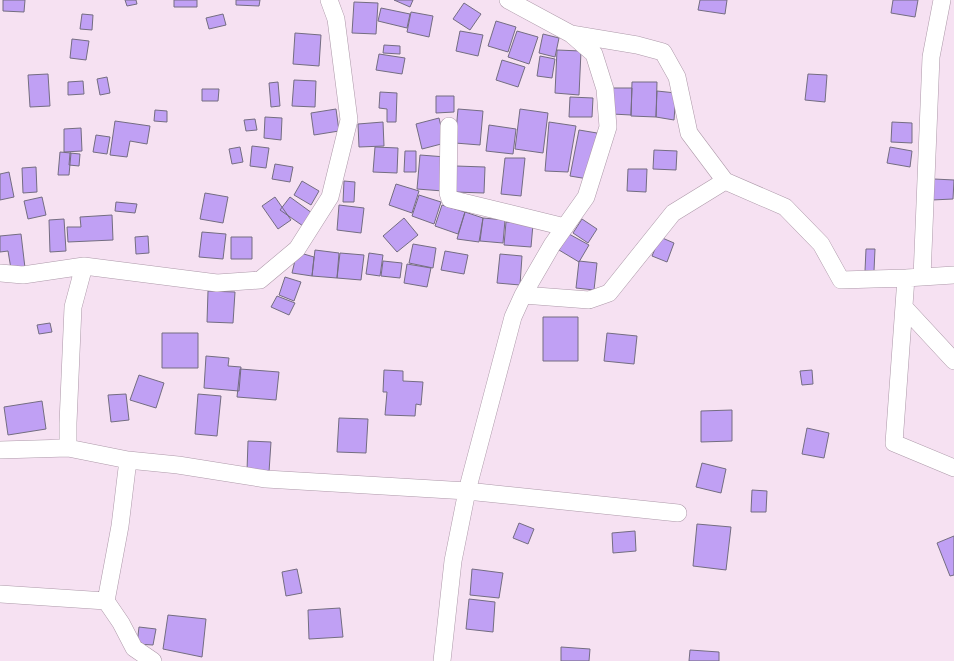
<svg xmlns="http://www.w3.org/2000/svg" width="954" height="661" font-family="'Asap Condensed',sans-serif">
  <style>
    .building { fill: #c0a0f4; stroke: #746d81 }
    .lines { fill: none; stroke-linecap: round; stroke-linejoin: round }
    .street-casing { stroke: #ad99a9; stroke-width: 18 }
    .street { stroke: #fff; stroke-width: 17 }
  </style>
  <rect width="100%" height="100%" fill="#f6e1f2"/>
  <path class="building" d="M 3,0 L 25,0 L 24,12 L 3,11 Z
    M 125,0 L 136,0 L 137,4 L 127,6 Z
    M 174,0 L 197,0 L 197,7 L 174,7 Z
    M 236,0 L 260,0 L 259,6 L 236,5 Z
    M 394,0 L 413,0 L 410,7 Z
    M 700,0 L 727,0 L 725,14 L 698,10 Z
    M 893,0 L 918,0 L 915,17 L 891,13 Z
    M 354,2 L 378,3 L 376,34 L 352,33 Z
    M 464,3 L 481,14 L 470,30 L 453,19 Z
    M 381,8 L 410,14 L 407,28 L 378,21 Z
    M 411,12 L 433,16 L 429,37 L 407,32 Z
    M 82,14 L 93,15 L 92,30 L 80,29 Z
    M 223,14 L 226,25 L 209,29 L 206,18 Z
    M 496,21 L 516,27 L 508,52 L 488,46 Z
    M 460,31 L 483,35 L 478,56 L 456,51 Z
    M 517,31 L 538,37 L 529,64 L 508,57 Z
    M 295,33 L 321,35 L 319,66 L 293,64 Z
    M 543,34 L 559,38 L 555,57 L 539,53 Z
    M 72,39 L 89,41 L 86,60 L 70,58 Z
    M 384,45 L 400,46 L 400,54 L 383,53 Z
    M 557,50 L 581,51 L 579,95 L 555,93 Z
    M 379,54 L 405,58 L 402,74 L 376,70 Z
    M 540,56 L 555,59 L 552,78 L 537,76 Z
    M 502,60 L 525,67 L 518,87 L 496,80 Z
    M 48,74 L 50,106 L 30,107 L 28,75 Z
    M 808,74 L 827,75 L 825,102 L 805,100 Z
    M 107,77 L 110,93 L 100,95 L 97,79 Z
    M 294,80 L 316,81 L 315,107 L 292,106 Z
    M 83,81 L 84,94 L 68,95 L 68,82 Z
    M 278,82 L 280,106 L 271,107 L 269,83 Z
    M 632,82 L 657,82 L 656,117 L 631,116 Z
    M 611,88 L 632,88 L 631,115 L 612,114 Z
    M 202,89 L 219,89 L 218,101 L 202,101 Z
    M 657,91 L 676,93 L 674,120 L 656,117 Z
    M 380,92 L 397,93 L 396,122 L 387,122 L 387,109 L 379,108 Z
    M 436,96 L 454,96 L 454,112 L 436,113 Z
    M 570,97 L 593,98 L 592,117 L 569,117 Z
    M 336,109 L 339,131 L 314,135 L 311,113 Z
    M 458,109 L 483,111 L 480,145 L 455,143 Z
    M 520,109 L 548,113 L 543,153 L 515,149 Z
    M 155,110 L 167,111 L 167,122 L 154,121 Z
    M 265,117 L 282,118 L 281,140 L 264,138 Z
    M 439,118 L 445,143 L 422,149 L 416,124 Z
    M 255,119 L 257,130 L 246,131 L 244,120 Z
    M 115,121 L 150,126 L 147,144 L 130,141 L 127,157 L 110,155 Z
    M 383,122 L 384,146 L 359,147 L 358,124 Z
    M 549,122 L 576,126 L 568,172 L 545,171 Z
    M 892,122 L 912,123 L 912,143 L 891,142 Z
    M 489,125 L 516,129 L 513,154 L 486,151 Z
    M 81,128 L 82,151 L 64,152 L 64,129 Z
    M 579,130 L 597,133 L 588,179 L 570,176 Z
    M 96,135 L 110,137 L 107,154 L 93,152 Z
    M 252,146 L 269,148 L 266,168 L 250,166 Z
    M 240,147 L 243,162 L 232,164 L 229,149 Z
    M 375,147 L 398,148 L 397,173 L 373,172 Z
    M 890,147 L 912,151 L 910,167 L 887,163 Z
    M 654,150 L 677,151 L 676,170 L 653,169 Z
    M 405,151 L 416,151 L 416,172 L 404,172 Z
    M 60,152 L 71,153 L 69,175 L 58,175 Z
    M 70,153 L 80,154 L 79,166 L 69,165 Z
    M 420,155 L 446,157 L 443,191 L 417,189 Z
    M 505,158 L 525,158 L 521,196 L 501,194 Z
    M 275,164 L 293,167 L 290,182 L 272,179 Z
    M 456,166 L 485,167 L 484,193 L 455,192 Z
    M 36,167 L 37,192 L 23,193 L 22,168 Z
    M 628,169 L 647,169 L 646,192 L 627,191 Z
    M 9,172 L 14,197 L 0,200 L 0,174 Z
    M 934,179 L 954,180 L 953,199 L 932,200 Z
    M 302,181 L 319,191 L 311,205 L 294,195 Z
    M 344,181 L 355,182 L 354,202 L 343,202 Z
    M 396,184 L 419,191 L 412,213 L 389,205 Z
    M 205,193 L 228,197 L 223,223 L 200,219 Z
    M 419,195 L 441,202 L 434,224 L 412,216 Z
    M 42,197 L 46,215 L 28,219 L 24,201 Z
    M 275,197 L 291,220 L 278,229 L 262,206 Z
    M 290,197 L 312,213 L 303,226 L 280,210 Z
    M 116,202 L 137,204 L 135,213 L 115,211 Z
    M 339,205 L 364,208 L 361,233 L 337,230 Z
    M 442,205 L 465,212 L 458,234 L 435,226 Z
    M 465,212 L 483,218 L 479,242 L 457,239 Z
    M 112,215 L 113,240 L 68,242 L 67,227 L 81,227 L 80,217 Z
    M 404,218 L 418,235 L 397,252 L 383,236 Z
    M 483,218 L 505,220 L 503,243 L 480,241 Z
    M 64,219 L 66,251 L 50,252 L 49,220 Z
    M 582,219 L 597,229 L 588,243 L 573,233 Z
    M 506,222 L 533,224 L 531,247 L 504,245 Z
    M 202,232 L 226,234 L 223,259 L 199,257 Z
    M 21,234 L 25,268 L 11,269 L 8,251 L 0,252 L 0,236 Z
    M 569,234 L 589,245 L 579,262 L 559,250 Z
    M 148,236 L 149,253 L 136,254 L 135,237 Z
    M 231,237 L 252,237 L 252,259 L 231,259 Z
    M 660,237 L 674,243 L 667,262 L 652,256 Z
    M 413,244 L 436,248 L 433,268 L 409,263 Z
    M 866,249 L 875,249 L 874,271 L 865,271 Z
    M 315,250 L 339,253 L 337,278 L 312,276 Z
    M 445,251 L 468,255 L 464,274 L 441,270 Z
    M 297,252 L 314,257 L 312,276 L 292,273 Z
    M 340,253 L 364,255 L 361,280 L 337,278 Z
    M 369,253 L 383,255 L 380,276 L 366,274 Z
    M 500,254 L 522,256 L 520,285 L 497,283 Z
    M 383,261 L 402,263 L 400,278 L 381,276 Z
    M 579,261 L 597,263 L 594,290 L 576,288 Z
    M 407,264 L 431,268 L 427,287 L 404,283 Z
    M 285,277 L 301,282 L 294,301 L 279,295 Z
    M 208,291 L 235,292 L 233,323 L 207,322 Z
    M 277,296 L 295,303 L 289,315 L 271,307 Z
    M 543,317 L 578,317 L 578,361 L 543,361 Z
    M 50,323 L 52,332 L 39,334 L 37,325 Z
    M 162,333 L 198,333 L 198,368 L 162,368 Z
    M 607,333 L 637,336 L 634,364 L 604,361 Z
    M 206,356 L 229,358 L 228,366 L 241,367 L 239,391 L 204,388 Z
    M 240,369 L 279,372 L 276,400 L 237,397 Z
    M 384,370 L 403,371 L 403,381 L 423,382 L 421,405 L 416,404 L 415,416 L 385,415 L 387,392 L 383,392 Z
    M 812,370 L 813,384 L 802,385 L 800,371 Z
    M 139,375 L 164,383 L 156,408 L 130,400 Z
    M 126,394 L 129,420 L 111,422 L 108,395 Z
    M 198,394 L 221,396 L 217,436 L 195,434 Z
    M 42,401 L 46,429 L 8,435 L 4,407 Z
    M 732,410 L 732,441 L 701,442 L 701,411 Z
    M 339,418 L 368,419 L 366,453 L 337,452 Z
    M 807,428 L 829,433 L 824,458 L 802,454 Z
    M 248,441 L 271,442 L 269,472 L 247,471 Z
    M 702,463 L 726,469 L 721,493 L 696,487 Z
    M 752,490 L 767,491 L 766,512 L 751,512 Z
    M 519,523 L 534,529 L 528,544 L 513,538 Z
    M 697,524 L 731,527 L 726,570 L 693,566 Z
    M 635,531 L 636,551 L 613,553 L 612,533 Z
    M 954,536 L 954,575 L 950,576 L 937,543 Z
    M 297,569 L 302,593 L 286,596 L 282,572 Z
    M 472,569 L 503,573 L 499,598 L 470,595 Z
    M 469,599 L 495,602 L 493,632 L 466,629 Z
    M 340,608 L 343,637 L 309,639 L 308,610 Z
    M 168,615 L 206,619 L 202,657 L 163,649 Z
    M 139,627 L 156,629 L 153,645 L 137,644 Z
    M 561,647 L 590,649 L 589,661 L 561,661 Z
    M 690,650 L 719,652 L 719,661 L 689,661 Z"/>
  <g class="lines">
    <defs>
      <path id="street" d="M 508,0 L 571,34 L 637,45 L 663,52 L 677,77 L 689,133 L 725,181 L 785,207 L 821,244 L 841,280 L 906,278 L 954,275
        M 449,126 L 448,193 L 450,199 L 565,227
        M 0,273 L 23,275 L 84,266
        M 922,277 L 931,57 L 942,0
        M 906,278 L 894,443 L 954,468
        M 523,295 L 552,245 L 586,197 L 608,127 L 605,89 L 594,54 L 571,34
        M 904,307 L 954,361
        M 0,450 L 68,448
        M 128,460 L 178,465 L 266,479 L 467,491 L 678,513
        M 0,594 L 106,601 L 121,623 L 134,648 L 153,661
        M 106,601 L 120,526 L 128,460 L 68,448 L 68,423 L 73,307 L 84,266 L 217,283 L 260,280 L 297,249 L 330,197 L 349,120 L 336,19 L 329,0
        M 442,661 L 453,561 L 467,491 L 513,317 L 523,295 L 589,300 L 609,293 L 673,213 L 725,181"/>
    </defs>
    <use href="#street" class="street-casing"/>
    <use href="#street" class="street"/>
  </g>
</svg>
